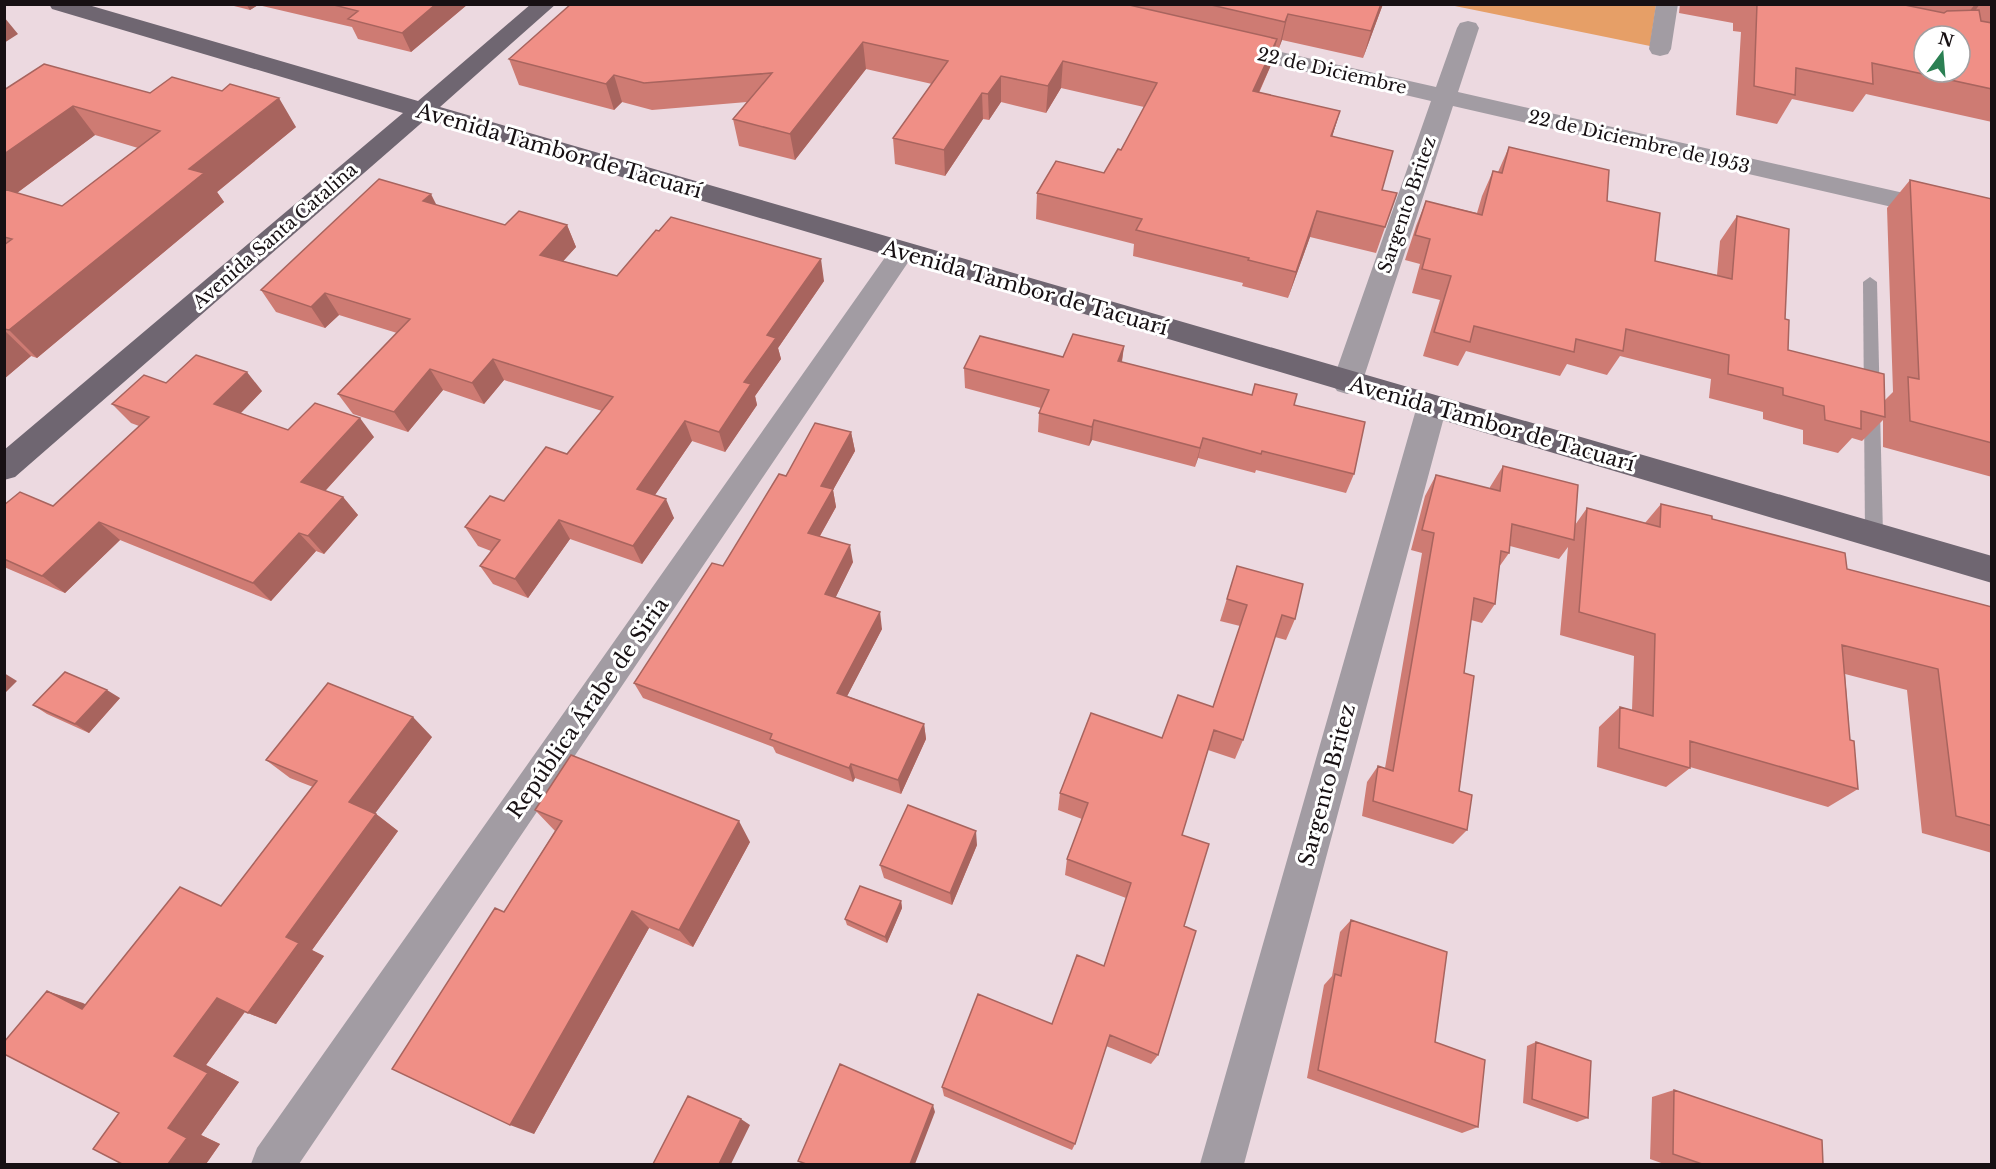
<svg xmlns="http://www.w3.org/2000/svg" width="1996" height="1169" font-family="'Libre Baskerville',serif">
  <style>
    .green { fill: #e69f67 }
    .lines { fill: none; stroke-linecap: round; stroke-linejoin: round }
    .lane { fill: #a29ca3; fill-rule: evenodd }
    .street { fill: #a29ca3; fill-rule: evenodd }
    .primary { fill: #6f6671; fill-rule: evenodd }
    .wall { fill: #ce7b73; fill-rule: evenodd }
    .shaded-wall { fill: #a8645e }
    .building { fill: #f08f86; stroke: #a8645e; stroke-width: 1.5; fill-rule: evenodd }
    .labels { text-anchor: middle; stroke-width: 6; stroke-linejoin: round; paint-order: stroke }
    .far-street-label { font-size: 18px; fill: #171013; stroke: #fff }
    .street-label { font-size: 21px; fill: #171013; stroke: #fff }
  </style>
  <rect width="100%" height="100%" fill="#ecd9e0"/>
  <path class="green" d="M 1450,5 L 1656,5 L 1650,46 Z"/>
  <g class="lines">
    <path class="lane" d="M 1870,277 L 1877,282 L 1883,535 L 1880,540 L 1874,542 L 1868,540 L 1865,535 L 1863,282 Z"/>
    <path class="street" d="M 1656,4 L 1678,4 L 1671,49 L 1668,54 L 1660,56 L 1652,54 L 1649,49 Z
      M 1468,21 L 1476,23 L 1479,28 L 1458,92 L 1992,213 L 1992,230 L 1453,106 L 1362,383 L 1357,391 L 1347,394 L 1337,391 L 1332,383 L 1431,101 L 1220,52 L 1217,47 L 1220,42 L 1228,40 L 1436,87 L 1457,28 L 1460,23 Z
      M 902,243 L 911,246 L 915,252 L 911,258 L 299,1164 L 251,1164 L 257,1148 L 893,246 Z
      M 1432,395 L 1442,398 L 1447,406 L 1244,1164 L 1200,1164 L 1417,406 L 1422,398 Z"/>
    <path class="primary" d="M 49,4 L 85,4 L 418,101 L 531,4 L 556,4 L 440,107 L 1992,556 L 1992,583 L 426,119 L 15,477 L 4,480 L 4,450 L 403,113 L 52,9 Z"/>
  </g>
  <path class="wall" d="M 226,4 L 468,4 L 411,52 L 358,39 L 352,27 L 258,5 L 250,10 Z
    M 571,4 L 1383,4 L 1363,58 L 1282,40 L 1279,48 L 1275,47 L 1271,65 L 1259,93 L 1340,111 L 1332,137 L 1382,190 L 1397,193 L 1376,253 L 1310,237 L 1288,298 L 1242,286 L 1243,283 L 1133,256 L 1134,244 L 1036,219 L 1037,193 L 1104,173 L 1121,150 L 1144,107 L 1061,88 L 1046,113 L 1001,102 L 989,120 L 983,119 L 945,176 L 895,164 L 893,138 L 932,84 L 866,69 L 795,160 L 739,146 L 733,119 L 747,102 L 652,110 L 622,102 L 614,110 L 519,85 L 509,59 Z
    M 1680,4 L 1992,4 L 1992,122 L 1866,94 L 1853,112 L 1792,99 L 1777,124 L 1736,115 L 1741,32 L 1733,31 L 1733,23 L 1679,13 Z
    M 4,90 L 150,93 L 296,127 L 217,192 L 224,202 L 37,358 L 31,356 L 4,379 ZM 95,135 L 138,148 L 62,206 L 17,193 Z
    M 1509,147 L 1607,201 L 1655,261 L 1717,275 L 1720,241 L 1737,216 L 1785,319 L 1788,350 L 1885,400 L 1893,392 L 1887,208 L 1910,180 L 1992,199 L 1992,477 L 1883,447 L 1883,420 L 1862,441 L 1852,438 L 1838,453 L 1803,444 L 1803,430 L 1763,419 L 1763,412 L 1709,398 L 1711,379 L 1620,356 L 1607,375 L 1567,364 L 1560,376 L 1466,351 L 1458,366 L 1423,356 L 1440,300 L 1412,293 L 1420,264 L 1405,260 L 1416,226 L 1426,201 L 1477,213 L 1482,196 L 1493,171 L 1498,172 Z
    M 436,205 L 505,225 L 567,225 L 576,247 L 563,261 L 617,276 L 824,281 L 778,348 L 781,359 L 755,396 L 757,405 L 725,452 L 692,441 L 655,495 L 674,518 L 642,564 L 570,539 L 528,598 L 493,584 L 480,566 L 491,551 L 478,546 L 465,527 L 504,501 L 567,454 L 602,411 L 504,380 L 484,404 L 443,390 L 408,432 L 353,414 L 338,394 L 397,333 L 339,315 L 325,328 L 276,312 L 261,290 Z
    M 1124,346 L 1122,362 L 1252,395 L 1294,405 L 1354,474 L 1346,493 L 1256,470 L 1255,473 L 1198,458 L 1195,467 L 1092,440 L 1089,446 L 1038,432 L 1039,413 L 1041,408 L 965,388 L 964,368 L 1063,357 Z
    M 166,383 L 262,391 L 241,413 L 288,430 L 374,437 L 325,491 L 343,497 L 358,515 L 324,554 L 316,551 L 271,601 L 120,540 L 65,593 L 4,567 L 4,505 L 53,506 L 139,426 L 131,423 L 112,404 Z
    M 851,432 L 855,451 L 833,490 L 836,507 L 820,536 L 853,562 L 835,598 L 882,629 L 847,696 L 924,724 L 926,739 L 901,794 L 855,778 L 853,782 L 776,753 L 773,747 L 643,698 L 634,683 L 723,566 L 786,476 Z
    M 1503,466 L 1575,525 L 1587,508 L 1645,523 L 1661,504 L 1712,519 L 1847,569 L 1992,607 L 1992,853 L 1922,833 L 1907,690 L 1845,674 L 1850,740 L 1858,789 L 1828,807 L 1690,767 L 1690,768 L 1666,787 L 1597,767 L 1599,727 L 1620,707 L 1632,710 L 1634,656 L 1560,635 L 1568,547 L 1559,559 L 1510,546 L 1509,553 L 1499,567 L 1495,604 L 1482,623 L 1471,620 L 1464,673 L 1459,791 L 1467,830 L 1453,844 L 1362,816 L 1367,782 L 1378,766 L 1385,768 L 1422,553 L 1411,550 L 1425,496 L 1436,475 L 1490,489 L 1490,487 Z
    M 1237,566 L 1295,619 L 1286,640 L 1275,637 L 1243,740 L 1235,759 L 1208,750 L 1182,835 L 1184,926 L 1158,1055 L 1151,1064 L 1106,1046 L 1075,1144 L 1072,1150 L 944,1096 L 942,1087 L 1052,1024 L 1104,966 L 1126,898 L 1065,875 L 1067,859 L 1082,819 L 1058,810 L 1060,793 L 1162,738 L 1213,707 L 1240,626 L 1220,621 Z
    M 120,698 L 89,733 L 47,714 L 33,705 Z
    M 432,737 L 375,813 L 398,831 L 312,950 L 324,956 L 276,1024 L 245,1012 L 206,1065 L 239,1082 L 201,1135 L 220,1144 L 206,1164 L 122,1164 L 119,1113 L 47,991 L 86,1005 L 221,906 L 313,787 L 290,778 L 266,760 Z
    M 535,810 L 750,842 L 693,947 L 649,928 L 534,1134 L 504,912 L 555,831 Z
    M 977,845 L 952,905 L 884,878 L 880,865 Z
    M 901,901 L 902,908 L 887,943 L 847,925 L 845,919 Z
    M 1351,920 L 1435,1042 L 1478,1127 L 1462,1133 L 1307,1078 L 1324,985 L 1332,976 L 1340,932 Z
    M 1536,1042 L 1588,1118 L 1577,1122 L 1523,1103 L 1527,1046 Z
    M 1674,1090 L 1823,1164 L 1664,1164 L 1650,1159 L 1652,1097 Z"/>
  <path class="shaded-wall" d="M 246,4 L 258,4 L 258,5 L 250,10 Z
    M 436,4 L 468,4 L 411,52 L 402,33 Z
    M 1381,4 L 1383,4 L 1363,58 L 1371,31 Z
    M 1975,4 L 1980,4 L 1960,31 L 1954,32 Z
    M 1288,14 L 1282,40 L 1279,48 L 1285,22 Z
    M 4,17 L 18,34 L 4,43 Z
    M 1277,39 L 1271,65 L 1247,118 L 1253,91 Z
    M 863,42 L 866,69 L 795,160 L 790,134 Z
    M 1063,61 L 1061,88 L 1046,113 L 1048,86 Z
    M 614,75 L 622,102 L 614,110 L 606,84 Z
    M 1001,76 L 1001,102 L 989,120 L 988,94 Z
    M 982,93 L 983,119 L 945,176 L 944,150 Z
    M 279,98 L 296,127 L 217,192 L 224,202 L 37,358 L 9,330 L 189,169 Z
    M 73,106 L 95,135 L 6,201 L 4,199 L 4,154 Z
    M 1340,111 L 1332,137 L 1331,136 Z
    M 431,194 L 442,216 L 423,201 Z
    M 1317,211 L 1310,237 L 1288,298 L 1296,272 Z
    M 567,225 L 576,247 L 549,277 L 540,255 Z
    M 821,259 L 824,281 L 778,348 L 781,359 L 755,396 L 757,405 L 725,452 L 719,432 L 767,335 Z
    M 325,293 L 339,315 L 325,328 L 311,307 Z
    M 4,330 L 31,356 L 4,379 Z
    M 1124,346 L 1121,366 L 1118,361 Z
    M 493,359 L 504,380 L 484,404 L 472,383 Z
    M 430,369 L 443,390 L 408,432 L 394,412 Z
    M 247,372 L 262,391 L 231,423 L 214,404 Z
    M 360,418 L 374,437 L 316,501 L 301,482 Z
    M 1094,420 L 1092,440 L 1089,446 L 1092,427 Z
    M 685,421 L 692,441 L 646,508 L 637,489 Z
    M 851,432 L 855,451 L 833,490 L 836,507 L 812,550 L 808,533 L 821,486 Z
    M 1203,438 L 1198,458 L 1195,467 L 1200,448 Z
    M 343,497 L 358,515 L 324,554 L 308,536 Z
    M 666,499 L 674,518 L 642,564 L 633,546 Z
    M 559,520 L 570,539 L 528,598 L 515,579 Z
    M 99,522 L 120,540 L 65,593 L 42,576 Z
    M 299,533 L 316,551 L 271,601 L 253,583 Z
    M 850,545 L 853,562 L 829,611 L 825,594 Z
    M 880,612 L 882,629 L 841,708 L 837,693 Z
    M 4,673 L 17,681 L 4,694 Z
    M 107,690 L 120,698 L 89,733 L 75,724 Z
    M 413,717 L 432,737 L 371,819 L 349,802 Z
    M 924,724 L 926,739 L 901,794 L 898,780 Z
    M 851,764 L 855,778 L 853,782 L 849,768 Z
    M 376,814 L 398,831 L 312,950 L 324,956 L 276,1024 L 248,1013 L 286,937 Z
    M 739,821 L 750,842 L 693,947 L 679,930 Z
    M 976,831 L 977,845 L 952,905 L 950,893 Z
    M 901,901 L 902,908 L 887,943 L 885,937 Z
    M 632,911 L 649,928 L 534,1134 L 510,1125 Z
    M 47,991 L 83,1003 L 117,1021 L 82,1009 Z
    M 217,998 L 246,1010 L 206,1065 L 239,1082 L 201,1135 L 220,1144 L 206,1164 L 168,1164 L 168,1128 L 174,1056 Z
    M 933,1105 L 935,1112 L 915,1164 L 910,1164 Z
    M 741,1119 L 750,1125 L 731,1164 L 719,1164 Z"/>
  <path class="building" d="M 330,4 L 436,4 L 402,33 L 348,19 L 358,11 Z
    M 571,4 L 1125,4 L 1277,39 L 1253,91 L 1340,111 L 1331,136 L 1393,151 L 1382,190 L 1397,193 L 1385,227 L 1317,211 L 1296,272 L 1248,260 L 1249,258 L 1136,230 L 1142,219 L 1037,193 L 1056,161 L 1104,173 L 1118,149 L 1121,150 L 1157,83 L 1063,61 L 1048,86 L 1001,76 L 988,94 L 982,93 L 944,150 L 893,138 L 948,61 L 863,42 L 790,134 L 733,119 L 772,73 L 644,83 L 614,75 L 606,84 L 509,59 Z
    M 1207,4 L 1381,4 L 1371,31 L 1288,14 L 1285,22 Z
    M 1757,4 L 1900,4 L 1944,13 L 1947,11 L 1979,10 L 1981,21 L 1992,23 L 1992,89 L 1872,63 L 1873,84 L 1796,68 L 1795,95 L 1754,86 ZM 1924,36 L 1960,36 L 1960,72 L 1924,72 Z
    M 44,64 L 150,93 L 172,77 L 222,91 L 230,84 L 279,98 L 189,169 L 204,173 L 9,330 L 4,329 L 4,245 L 12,239 L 4,237 L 4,189 L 62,206 L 160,131 L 73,106 L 4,154 L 4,90 Z
    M 1509,147 L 1609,170 L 1607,201 L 1660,213 L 1655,261 L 1732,279 L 1737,216 L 1789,229 L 1785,319 L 1789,320 L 1788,350 L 1884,374 L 1885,417 L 1861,411 L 1861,429 L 1825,420 L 1824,406 L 1783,395 L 1783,388 L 1728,374 L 1729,355 L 1626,329 L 1623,351 L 1576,339 L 1574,352 L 1474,326 L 1470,342 L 1434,332 L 1451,276 L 1422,269 L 1430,239 L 1415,235 L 1426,201 L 1482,215 L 1493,171 L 1502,173 Z
    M 379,179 L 431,194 L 423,201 L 505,225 L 519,211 L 567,225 L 540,255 L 617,276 L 656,230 L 659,231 L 671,217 L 821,259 L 767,335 L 776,338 L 744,382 L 751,384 L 719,432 L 685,421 L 637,489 L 666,499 L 633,546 L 559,520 L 515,579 L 480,566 L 500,540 L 465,527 L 490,496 L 504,501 L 546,447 L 567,454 L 613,397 L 493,359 L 472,383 L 430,369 L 394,412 L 338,394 L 410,319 L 325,293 L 311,307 L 261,290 Z
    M 1910,180 L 1992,199 L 1992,443 L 1910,421 L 1908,377 L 1919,379 Z
    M 1073,334 L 1124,346 L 1118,361 L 1252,395 L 1255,384 L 1297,394 L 1294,405 L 1365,422 L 1354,474 L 1262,451 L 1261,454 L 1203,438 L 1200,448 L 1094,420 L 1092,427 L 1039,413 L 1049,390 L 964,368 L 980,336 L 1063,357 Z
    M 196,355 L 247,372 L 214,404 L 288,430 L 315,403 L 360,418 L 301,482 L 343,497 L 308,536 L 299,533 L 253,583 L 99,522 L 42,576 L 4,559 L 4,505 L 20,492 L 53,506 L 149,417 L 112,404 L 144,375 L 166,383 Z
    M 815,423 L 851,432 L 821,486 L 833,489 L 808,533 L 850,545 L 825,594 L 880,612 L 837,693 L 924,724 L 898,780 L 851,764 L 849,768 L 770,739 L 772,734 L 634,683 L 712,563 L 723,566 L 779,474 L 786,476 Z
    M 1503,466 L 1578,485 L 1574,540 L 1512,524 L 1509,553 L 1501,551 L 1495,604 L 1474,598 L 1464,673 L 1474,676 L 1459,791 L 1472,795 L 1467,830 L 1373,801 L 1378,766 L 1393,771 L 1434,533 L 1422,530 L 1436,475 L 1500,491 Z
    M 1661,504 L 1712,516 L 1712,519 L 1845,553 L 1847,569 L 1992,607 L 1992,826 L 1956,816 L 1938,669 L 1842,645 L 1850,740 L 1854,741 L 1858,789 L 1690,741 L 1690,768 L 1619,748 L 1620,707 L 1653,716 L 1655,634 L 1579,612 L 1587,508 L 1660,527 Z
    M 1237,566 L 1303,584 L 1295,619 L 1282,615 L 1243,740 L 1214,730 L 1182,835 L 1209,844 L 1184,926 L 1196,931 L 1158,1055 L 1110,1035 L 1075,1144 L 942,1087 L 978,994 L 1052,1024 L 1077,955 L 1104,966 L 1131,883 L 1067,859 L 1088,803 L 1060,793 L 1091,713 L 1162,738 L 1178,695 L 1213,707 L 1247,605 L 1227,599 Z
    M 65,672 L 107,690 L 75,724 L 33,705 Z
    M 328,683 L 413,717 L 349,802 L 376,814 L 286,937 L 299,943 L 248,1013 L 217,998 L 174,1056 L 208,1073 L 168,1128 L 187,1138 L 168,1164 L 122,1164 L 93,1149 L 119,1113 L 4,1054 L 4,1042 L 47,991 L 82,1009 L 180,887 L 221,906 L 317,781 L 266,760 Z
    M 571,755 L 739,821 L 679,930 L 632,911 L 510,1125 L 392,1069 L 495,908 L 504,912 L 562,821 L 535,810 Z
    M 908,805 L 976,831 L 950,893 L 880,865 Z
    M 860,886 L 901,901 L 885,937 L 845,919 Z
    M 1351,920 L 1447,952 L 1435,1042 L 1485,1060 L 1478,1127 L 1318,1070 L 1335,974 L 1341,976 Z
    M 1536,1042 L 1591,1061 L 1588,1118 L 1532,1099 Z
    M 840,1064 L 933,1105 L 910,1164 L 806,1164 L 798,1161 Z
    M 1674,1090 L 1822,1140 L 1823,1164 L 1702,1164 L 1673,1154 Z
    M 688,1096 L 741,1119 L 719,1164 L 653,1164 Z"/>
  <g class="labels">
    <g class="far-street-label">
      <text transform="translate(1332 71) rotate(13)" y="6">22 de Diciembre</text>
      <text transform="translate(1639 142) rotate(13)" y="6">22 de Diciembre de 1953</text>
      <text transform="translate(1407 205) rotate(-71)" y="6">Sargento Britez</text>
      <text transform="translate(275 236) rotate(-41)" y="6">Avenida Santa Catalina</text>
    </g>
    <g class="street-label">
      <text transform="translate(559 151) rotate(16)" y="7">Avenida Tambor de Tacuarí</text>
      <text transform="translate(1025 288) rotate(16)" y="7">Avenida Tambor de Tacuarí</text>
      <text transform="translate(1492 424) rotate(16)" y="7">Avenida Tambor de Tacuarí</text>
      <text transform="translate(588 708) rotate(-55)" y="7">República Árabe de Siria</text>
      <text transform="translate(1327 785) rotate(-75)" y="7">Sargento Britez</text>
    </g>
  </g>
  <rect width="1996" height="1169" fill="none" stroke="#171013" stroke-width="12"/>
  <g transform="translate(1942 54) rotate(16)"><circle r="28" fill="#ffffff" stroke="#a29fa1" stroke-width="1.5"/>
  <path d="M0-4.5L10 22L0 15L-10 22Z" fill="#2b8053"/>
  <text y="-9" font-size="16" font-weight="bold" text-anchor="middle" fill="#171013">N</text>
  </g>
</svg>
